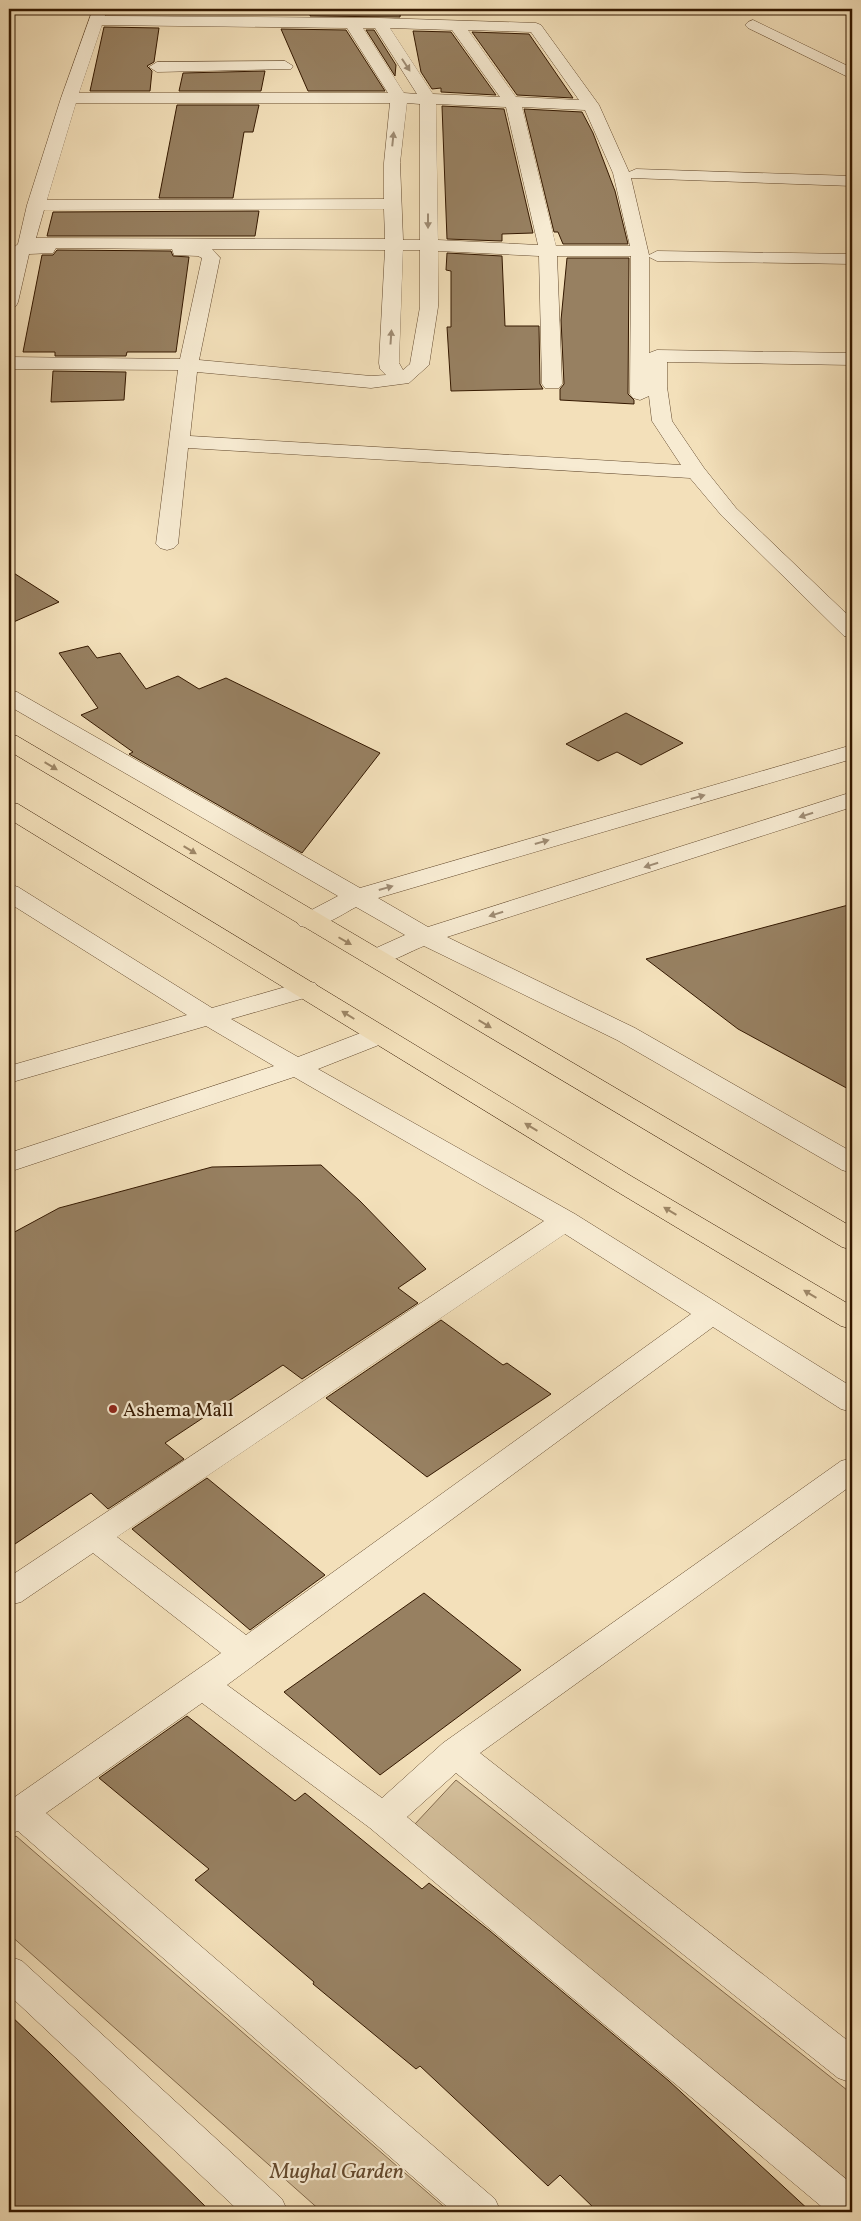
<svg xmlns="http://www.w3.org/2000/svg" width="861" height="2221" font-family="Vollkorn,serif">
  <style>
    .green { fill: #d3be9a; stroke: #846b4d }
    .building { fill: #978061; stroke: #341800 }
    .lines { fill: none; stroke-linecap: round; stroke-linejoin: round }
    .minor-casing { stroke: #644a2e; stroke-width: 1 }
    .major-casing { stroke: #341800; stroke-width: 1 }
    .minor { fill: #f7ebd2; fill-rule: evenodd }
    .major { fill: #f3e0ba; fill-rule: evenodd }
    .oneway { fill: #9f8c74 }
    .oneway2 { fill: #9d8666 }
    .poi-dot { fill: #8f2418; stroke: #f7ebd2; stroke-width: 2 }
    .labels { text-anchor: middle; stroke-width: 4.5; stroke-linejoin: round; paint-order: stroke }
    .poi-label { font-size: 19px; fill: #341800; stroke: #f7ebd2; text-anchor: start }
    .near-park-label { font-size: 22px; font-style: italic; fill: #644a2e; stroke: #f7ebd2 }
  </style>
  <rect width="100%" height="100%" fill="#f3e0ba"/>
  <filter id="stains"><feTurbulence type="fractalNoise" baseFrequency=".004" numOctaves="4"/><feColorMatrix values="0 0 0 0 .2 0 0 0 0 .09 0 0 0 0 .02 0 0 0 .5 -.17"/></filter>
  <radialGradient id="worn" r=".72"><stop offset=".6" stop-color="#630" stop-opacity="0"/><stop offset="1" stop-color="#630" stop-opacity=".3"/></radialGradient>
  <path class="green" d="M 456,1780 L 852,2094 L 852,2184 L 415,1824 Z
    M 16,1836 L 450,2212 L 322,2212 L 9,1934 L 9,1841 Z"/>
  <path class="building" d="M 311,9 L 401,9 L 400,17 L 310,16 Z
    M 104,27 L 159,28 L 154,62 L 147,66 L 152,71 L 150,91 L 90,91 Z
    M 281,29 L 346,30 L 385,91 L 308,91 Z
    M 366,30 L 374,30 L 396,65 L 395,76 Z
    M 413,31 L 451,32 L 496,95 L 441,92 L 441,88 L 432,89 L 421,72 Z
    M 472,32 L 529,34 L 573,98 L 517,95 Z
    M 265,71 L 261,91 L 179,91 L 183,73 Z
    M 177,105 L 259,105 L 253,132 L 244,132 L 233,198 L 159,198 Z
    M 442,106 L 504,109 L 533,233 L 502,234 L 502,241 L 447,239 Z
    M 524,109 L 582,112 L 593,133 L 615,191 L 628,244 L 563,244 L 558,232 L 554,232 Z
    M 259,211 L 255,236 L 47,236 L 53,212 Z
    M 57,250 L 171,251 L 173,256 L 189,257 L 176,352 L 127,352 L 126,356 L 55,356 L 55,352 L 23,352 L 42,255 L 53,255 Z
    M 447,253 L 502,256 L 505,326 L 539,326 L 540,384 L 543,389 L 451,391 L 447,327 L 451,327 L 451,271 L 446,270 Z
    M 567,258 L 629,258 L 628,394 L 634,400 L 634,404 L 560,400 L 560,389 L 564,384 L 561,320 Z
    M 53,371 L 126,372 L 124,400 L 51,402 Z
    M 9,570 L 59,602 L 9,624 Z
    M 88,646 L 97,658 L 120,653 L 146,689 L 178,676 L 199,689 L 226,678 L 380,753 L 302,853 L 129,754 L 133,752 L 81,715 L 98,708 L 59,653 Z
    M 626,713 L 683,743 L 641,765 L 617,752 L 598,761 L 566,744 Z
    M 852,904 L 852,1091 L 738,1029 L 646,959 Z
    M 321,1165 L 360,1201 L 426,1269 L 398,1288 L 418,1303 L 302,1379 L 283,1365 L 165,1443 L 184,1459 L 108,1509 L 91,1493 L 9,1548 L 9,1235 L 59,1208 L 212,1167 Z
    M 441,1320 L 503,1365 L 507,1363 L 551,1394 L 427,1477 L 326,1398 Z
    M 207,1478 L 325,1575 L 250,1630 L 132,1529 Z
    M 424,1593 L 521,1670 L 380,1775 L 284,1692 Z
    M 187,1716 L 295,1801 L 305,1793 L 422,1889 L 429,1883 L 490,1931 L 669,2081 L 811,2212 L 598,2212 L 560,2175 L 548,2186 L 420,2066 L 416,2069 L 313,1984 L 314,1982 L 195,1880 L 209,1869 L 99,1778 Z
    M 9,2014 L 52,2055 L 211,2212 L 9,2212 Z"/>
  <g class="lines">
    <defs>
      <path id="minor" d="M 93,9 L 107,9 L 105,16 L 379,18 L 536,23 L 541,25 L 599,105 L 629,172 L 636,169 L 852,176 L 852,186 L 631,178 L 649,255 L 657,251 L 852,254 L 852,264 L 657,261 L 649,257 L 649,353 L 657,350 L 852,353 L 852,365 L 667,362 L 667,387 L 672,421 L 704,468 L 736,508 L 852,619 L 852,638 L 844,636 L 722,516 L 690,478 L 188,448 L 178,544 L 174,548 L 167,550 L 160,548 L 156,544 L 178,370 L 9,369 L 9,357 L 180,359 L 202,258 L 198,256 L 174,255 L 172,249 L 56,248 L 53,253 L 29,254 L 18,302 L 16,306 L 9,307 L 9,263 L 12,249 L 18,244 L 27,205 L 61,98 ZM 102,25 L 347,28 L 388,93 L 79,93 ZM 363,28 L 375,28 L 417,94 L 404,93 ZM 390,28 L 452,30 L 500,97 L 433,94 ZM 468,30 L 531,32 L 579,100 L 516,97 ZM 76,103 L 390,103 L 384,163 L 384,199 L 47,200 ZM 407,103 L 420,104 L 420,240 L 403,240 L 400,163 ZM 436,104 L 506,107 L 538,245 L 438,240 ZM 522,107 L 585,110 L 613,173 L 630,246 L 556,246 ZM 384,209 L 385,239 L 36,238 L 44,210 ZM 212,249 L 385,250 L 379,363 L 380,369 L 386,375 L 371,376 L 199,360 L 220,258 ZM 403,250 L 420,250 L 420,307 L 410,364 L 403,370 L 399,363 ZM 438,251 L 539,256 L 542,384 L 545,388 L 559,388 L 562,384 L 557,256 L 631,256 L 630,394 L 633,398 L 640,400 L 649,396 L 652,421 L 681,465 L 190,436 L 197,372 L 371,388 L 409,383 L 429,365 L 438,307 Z
        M 753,20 L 852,68 L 852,79 L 748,28 L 745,25 L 748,22 Z
        M 285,61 L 293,66 L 291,69 L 157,72 L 149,67 L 157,62 Z
        M 9,690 L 17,692 L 360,888 L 852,745 L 852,759 L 378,898 L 428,927 L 852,792 L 852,807 L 447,937 L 635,1028 L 852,1152 L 852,1173 L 842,1170 L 617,1040 L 424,946 C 406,953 384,968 365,963 L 361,958 L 365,953 L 405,935 L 356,907 C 339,916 319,931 300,926 L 296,921 L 300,916 L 338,896 L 9,706 Z
        M 9,884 L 18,887 L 212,1008 L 306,981 L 315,983 L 319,989 L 315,995 L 231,1019 L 298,1057 L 371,1029 L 380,1027 L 389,1029 L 393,1035 L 389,1041 L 318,1069 L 575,1214 L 852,1387 L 852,1412 L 841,1409 L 713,1327 L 227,1685 L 382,1798 L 443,1743 L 841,1461 L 852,1458 L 852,1485 L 480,1753 L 852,2044 L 852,2083 L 838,2078 L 456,1773 L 407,1817 L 852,2184 L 852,2212 L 828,2212 L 370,1828 L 202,1703 L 46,1813 L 495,2199 L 501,2212 L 453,2212 L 18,1831 L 9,1834 L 9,1801 L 221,1653 L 93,1553 L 21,1602 L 9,1605 L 9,1577 L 544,1221 L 294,1077 L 9,1172 L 9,1153 L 274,1066 L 206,1026 L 9,1083 L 9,1066 L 187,1015 L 9,903 ZM 565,1234 L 691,1314 L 246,1635 L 117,1537 Z
        M 9,1956 L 22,1961 L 282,2199 L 288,2212 L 240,2212 L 9,1995 Z"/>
      <path id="major" d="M 9,734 L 17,736 L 852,1227 L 852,1250 L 842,1247 L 9,751 Z
        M 9,802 L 18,804 L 631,1176 L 852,1306 L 852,1329 L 841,1326 L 611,1188 L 9,819 Z"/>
    </defs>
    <use href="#minor" class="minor-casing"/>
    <use href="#major" class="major-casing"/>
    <use href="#minor" class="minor"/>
    <use href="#major" class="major"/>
  </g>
  <defs><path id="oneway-solid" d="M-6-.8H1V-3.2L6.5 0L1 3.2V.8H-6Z" transform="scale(1.25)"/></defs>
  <g class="oneway">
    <use href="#oneway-solid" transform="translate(406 65) rotate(57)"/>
    <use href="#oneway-solid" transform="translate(393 139) rotate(-84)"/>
    <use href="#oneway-solid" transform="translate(428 221) rotate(90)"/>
    <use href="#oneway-solid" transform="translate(391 337) rotate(-86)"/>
    <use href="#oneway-solid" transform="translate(698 797) rotate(-16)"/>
    <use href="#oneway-solid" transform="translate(806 815) rotate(162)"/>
    <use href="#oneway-solid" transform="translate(542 842) rotate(-16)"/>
    <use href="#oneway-solid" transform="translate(651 865) rotate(163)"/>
    <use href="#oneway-solid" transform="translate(386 888) rotate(-16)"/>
    <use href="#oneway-solid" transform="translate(496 914) rotate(163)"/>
  </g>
  <g class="oneway2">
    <use href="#oneway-solid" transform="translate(51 766) rotate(31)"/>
    <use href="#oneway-solid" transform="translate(190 850) rotate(31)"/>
    <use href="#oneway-solid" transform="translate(345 941) rotate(30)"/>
    <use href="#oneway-solid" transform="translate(348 1015) rotate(-148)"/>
    <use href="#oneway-solid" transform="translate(485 1024) rotate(31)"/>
    <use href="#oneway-solid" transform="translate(531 1127) rotate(-149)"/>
    <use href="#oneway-solid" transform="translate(670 1211) rotate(-149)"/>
    <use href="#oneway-solid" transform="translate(810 1294) rotate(-149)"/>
  </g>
  <circle class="poi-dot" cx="113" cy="1409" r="5"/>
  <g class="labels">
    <g class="poi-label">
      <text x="123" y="1416">Ashema Mall</text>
    </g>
    <g class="near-park-label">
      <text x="337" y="2178">Mughal Garden</text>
    </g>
  </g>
  <rect width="861" height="2221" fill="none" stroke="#f3e0ba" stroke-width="30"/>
  <rect x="10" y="10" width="841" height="2201" fill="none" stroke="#341800" stroke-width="2.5"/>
  <rect x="15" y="15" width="831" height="2191" fill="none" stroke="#341800"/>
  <rect width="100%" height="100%" filter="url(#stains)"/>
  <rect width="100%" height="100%" fill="url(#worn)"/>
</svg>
